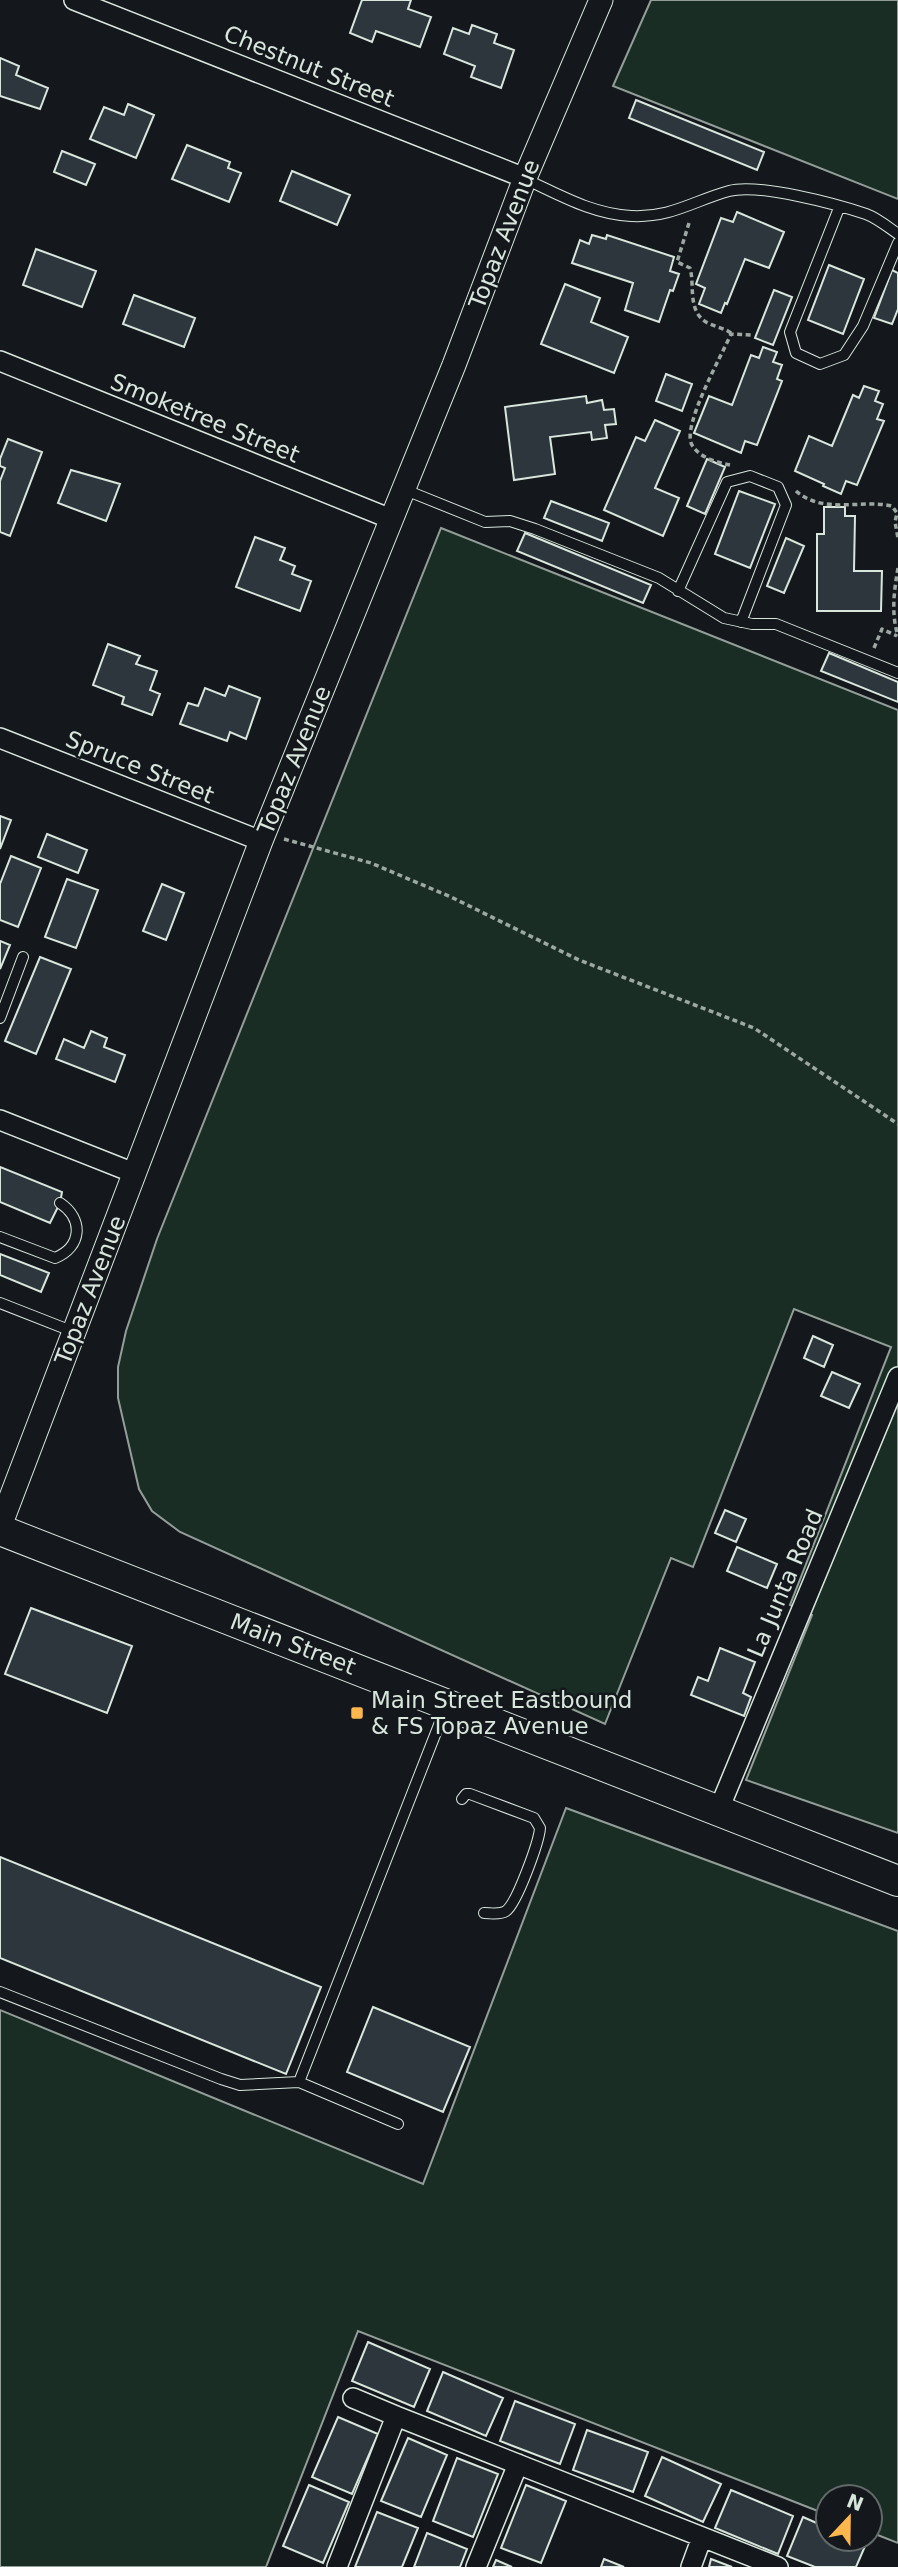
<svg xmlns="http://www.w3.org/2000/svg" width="898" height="2567" font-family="'DejaVu Sans',sans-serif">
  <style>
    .green { fill: #1a2d24; stroke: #939e99; stroke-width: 2 }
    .building { fill: #2c363c; stroke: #d8e6dc; stroke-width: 2 }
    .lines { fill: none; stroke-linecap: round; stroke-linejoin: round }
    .service-casing { stroke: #d8e6dc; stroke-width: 12 }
    .minor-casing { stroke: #d8e6dc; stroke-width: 22 }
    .tertiary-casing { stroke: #d8e6dc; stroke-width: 25 }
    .primary-casing { stroke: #d8e6dc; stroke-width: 32 }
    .path { stroke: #9da8a2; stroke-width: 3.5; stroke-dasharray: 5 3.5; stroke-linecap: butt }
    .service { stroke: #14181c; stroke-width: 10 }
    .minor { stroke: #14181c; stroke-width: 19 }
    .tertiary { stroke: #14181c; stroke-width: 23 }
    .primary { stroke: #14181c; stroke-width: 30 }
    .poi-dot { fill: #ffb74d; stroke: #14181c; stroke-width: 2.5 }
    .labels { text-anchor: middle; stroke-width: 5; stroke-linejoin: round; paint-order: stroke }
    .street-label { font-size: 23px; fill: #d8e6dc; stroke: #14181c }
    .poi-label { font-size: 23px; fill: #d8e6dc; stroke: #14181c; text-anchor: start }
  </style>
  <rect width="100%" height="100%" fill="#14181c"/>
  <path class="green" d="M 651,0 L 898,0 L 898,199 L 613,86 Z
    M 441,528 L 898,710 L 898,1833 L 746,1780 L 812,1615 L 790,1605 L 891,1347 L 794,1309 L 693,1567 L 671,1558 L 605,1724 L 180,1532 L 152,1511 L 139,1489 L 118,1398 L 118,1367 L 126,1331 L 157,1239 Z
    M 566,1808 L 898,1931 L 898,2543 L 870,2532 L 870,2497 L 828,2497 L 828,2515 L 358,2331 L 266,2567 L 0,2567 L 0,2010 L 423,2184 Z"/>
  <path class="building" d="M 362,0 L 411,0 L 408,9 L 431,17 L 420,47 L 376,31 L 372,42 L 350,33 Z
    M 472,25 L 497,34 L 494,43 L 514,50 L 501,88 L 471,77 L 475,66 L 444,54 L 453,28 L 469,34 Z
    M 0,58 L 19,66 L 16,75 L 48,88 L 40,109 L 0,96 Z
    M 636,100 L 764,152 L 757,170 L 629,118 Z
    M 128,104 L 154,115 L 136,158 L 90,139 L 104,107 L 124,115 Z
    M 187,145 L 230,162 L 228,168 L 241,173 L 229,202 L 172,179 Z
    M 62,151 L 95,164 L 86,185 L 54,172 Z
    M 292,171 L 350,195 L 337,225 L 280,201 Z
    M 737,212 L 784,232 L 769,268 L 745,259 L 727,304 L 725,303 L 721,313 L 699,304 L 705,288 L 696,284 L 721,218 L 733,222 Z
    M 592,235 L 606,239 L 607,235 L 674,257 L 670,271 L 679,274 L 673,291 L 670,290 L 659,322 L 625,310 L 633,283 L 572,263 L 580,240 L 589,244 Z
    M 36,249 L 96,271 L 82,307 L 23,285 Z
    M 829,265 L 864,279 L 843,334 L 808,320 Z
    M 892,270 L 898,273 L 898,309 L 892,324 L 874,318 Z
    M 565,284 L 600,298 L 591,322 L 628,337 L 614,373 L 541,344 Z
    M 774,290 L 792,297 L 773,345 L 755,338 Z
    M 134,295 L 195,318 L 184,347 L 123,324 Z
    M 763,347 L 777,352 L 773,362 L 782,365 L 777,379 L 782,381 L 757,445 L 745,441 L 741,453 L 694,433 L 709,396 L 732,405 L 751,355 L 759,358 Z
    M 666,374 L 692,384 L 682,411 L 656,401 Z
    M 864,386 L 879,391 L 875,401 L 883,404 L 877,419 L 884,421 L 857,485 L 846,481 L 841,494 L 823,486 L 824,484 L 795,471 L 809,436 L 832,446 L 853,395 L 859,398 Z
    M 586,396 L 587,403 L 602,400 L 604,410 L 614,409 L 616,424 L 605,425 L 607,438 L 592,440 L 591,432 L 550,437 L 555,474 L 514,480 L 505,407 Z
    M 655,420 L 680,431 L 655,488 L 679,498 L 663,536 L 604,510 L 636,437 L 645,441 Z
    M 8,439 L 42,452 L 10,536 L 0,532 L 0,481 L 5,468 L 0,466 L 0,459 Z
    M 707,459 L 725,467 L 705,514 L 687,506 Z
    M 71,470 L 120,484 L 106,521 L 58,503 Z
    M 739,491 L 775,504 L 750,568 L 715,554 Z
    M 551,501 L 609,523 L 602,541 L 544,518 Z
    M 824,507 L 845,507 L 845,516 L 855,516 L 854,571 L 882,571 L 881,611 L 817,611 L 817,534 L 824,534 Z
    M 525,533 L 651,585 L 643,603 L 517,551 Z
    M 255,537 L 285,548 L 280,560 L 295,566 L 292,574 L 311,581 L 300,611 L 236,587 Z
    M 786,538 L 804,546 L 784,593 L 767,586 Z
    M 108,644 L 140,656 L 136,664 L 157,671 L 150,690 L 160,694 L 152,715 L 122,704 L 124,697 L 93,685 Z
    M 829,653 L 898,682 L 898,702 L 821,671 Z
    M 229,686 L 260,698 L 246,739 L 230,732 L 227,741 L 180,724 L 188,703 L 198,706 L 205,688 L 225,696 Z
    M 0,816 L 11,820 L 0,849 Z
    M 47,834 L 87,850 L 78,873 L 38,857 Z
    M 11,856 L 41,868 L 18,927 L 0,920 L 0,884 Z
    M 67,879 L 98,890 L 76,948 L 45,937 Z
    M 162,884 L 184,893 L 166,940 L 143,931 Z
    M 0,941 L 10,945 L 0,969 Z
    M 40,957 L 71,969 L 36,1054 L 5,1041 Z
    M 91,1031 L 107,1038 L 104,1047 L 125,1055 L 115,1082 L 56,1059 L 64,1039 L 84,1048 Z
    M 0,1167 L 62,1192 L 60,1203 L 50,1223 L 0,1202 Z
    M 0,1254 L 49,1273 L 41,1292 L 0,1275 Z
    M 813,1336 L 833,1345 L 824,1367 L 804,1358 Z
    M 832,1372 L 860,1384 L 849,1408 L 821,1396 Z
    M 725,1510 L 746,1519 L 736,1542 L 715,1533 Z
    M 737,1547 L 777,1564 L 767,1588 L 727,1571 Z
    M 31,1608 L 132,1646 L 107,1713 L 5,1674 Z
    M 720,1648 L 755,1662 L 743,1693 L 751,1697 L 744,1716 L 691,1695 L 698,1677 L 708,1681 Z
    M 0,1857 L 321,1987 L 286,2074 L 0,1958 Z
    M 373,2007 L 470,2047 L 443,2112 L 347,2072 Z
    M 368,2342 L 430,2369 L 414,2407 L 352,2381 Z
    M 443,2372 L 503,2398 L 486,2436 L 427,2411 Z
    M 515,2401 L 575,2424 L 560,2464 L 500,2441 Z
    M 338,2417 L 378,2434 L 352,2494 L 312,2477 Z
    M 587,2430 L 648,2452 L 633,2492 L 573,2470 Z
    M 408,2438 L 447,2455 L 421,2517 L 381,2501 Z
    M 662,2457 L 721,2484 L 703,2522 L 645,2496 Z
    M 457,2458 L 498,2474 L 473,2537 L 433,2521 Z
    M 309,2485 L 349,2502 L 323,2563 L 283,2546 Z
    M 526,2485 L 566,2501 L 541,2563 L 501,2548 Z
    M 731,2490 L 793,2516 L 778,2554 L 715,2528 Z
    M 377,2512 L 418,2528 L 402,2567 L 355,2567 Z
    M 803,2517 L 828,2528 L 828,2539 L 855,2539 L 866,2544 L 856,2567 L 815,2567 L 787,2556 Z
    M 427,2533 L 467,2549 L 460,2567 L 414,2567 Z
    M 604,2559 L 624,2567 L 601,2567 Z
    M 711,2559 L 732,2567 L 709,2567 Z
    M 496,2560 L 512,2567 L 493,2567 Z"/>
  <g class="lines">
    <defs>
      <path id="service" d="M 525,179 C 560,195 592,214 631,216 C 671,218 693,201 729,191 C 758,183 836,204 866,214 C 877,218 888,227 898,234
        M 839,208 L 790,332 L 796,353 L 820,364 L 844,355 L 863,326 L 898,243
        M 403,489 L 485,522 L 510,521 L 535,529 L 659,578 L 724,618 L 752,624 L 776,624 L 898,673
        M 678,591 L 727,482 L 750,476 L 778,487 L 786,505 L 741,622
        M 0,1018 L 23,957
        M 0,1237 L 55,1258 C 82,1247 84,1219 60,1203
        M 0,1303 L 74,1332
        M 462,1799 L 466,1794 L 470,1794 L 534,1818 L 540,1828 C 539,1842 517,1903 506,1911 C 500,1915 491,1913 484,1913
        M 0,1992 L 221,2079 L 240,2085 L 299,2082 L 398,2124
        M 299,2082 L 446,1707"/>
      <path id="minor" d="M 74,0 L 525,178
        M 0,361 L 391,519
        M 0,738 L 261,841
        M 0,1120 L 134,1173
        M 719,1809 L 898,1377
        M 353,2398 L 396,2416
        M 337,2567 L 396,2416 L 778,2567
        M 476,2567 L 518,2464
        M 691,2567 L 702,2537"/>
      <path id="tertiary" d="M 0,1526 L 261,841 L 454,365 L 525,178 L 601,0"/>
      <path id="primary" d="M 0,1530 L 898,1881"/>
    </defs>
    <use href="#service" class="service-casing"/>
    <use href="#minor" class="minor-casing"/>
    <use href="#tertiary" class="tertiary-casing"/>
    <use href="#primary" class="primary-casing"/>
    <path class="path" d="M 689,223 L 677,262 L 690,268 C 695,285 687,310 706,322 C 714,327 726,328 732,334
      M 730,465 C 716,462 700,458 692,445 C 681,427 722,355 731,334 L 751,335
      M 796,491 C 823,515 861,499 892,506 L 897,513 L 895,522 L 898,538
      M 898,568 C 894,591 891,614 898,636
      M 874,648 L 882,629 L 897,636
      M 284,839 L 371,863 L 451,897 L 579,960 L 754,1028 L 898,1124"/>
    <use href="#service" class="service"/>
    <use href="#minor" class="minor"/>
    <use href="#tertiary" class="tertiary"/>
    <use href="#primary" class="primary"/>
  </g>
  <rect class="poi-dot" x="350" y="1706" width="14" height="14" rx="3.5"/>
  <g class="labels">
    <g class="street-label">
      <text transform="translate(309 66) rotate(22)" y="8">Chestnut Street</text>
      <text transform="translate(504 234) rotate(-69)" y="8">Topaz Avenue</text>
      <text transform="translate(205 418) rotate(22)" y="8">Smoketree Street</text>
      <text transform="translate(294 760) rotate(-68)" y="8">Topaz Avenue</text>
      <text transform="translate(140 767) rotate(22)" y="8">Spruce Street</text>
      <text transform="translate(90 1290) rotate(-69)" y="8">Topaz Avenue</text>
      <text transform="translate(785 1583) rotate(-67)" y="8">La Junta Road</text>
      <text transform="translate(293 1644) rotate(21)" y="8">Main Street</text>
    </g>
    <g class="poi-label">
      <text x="371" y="1708">Main Street Eastbound<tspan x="371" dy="26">&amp; FS Topaz Avenue</tspan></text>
    </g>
  </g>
  <g transform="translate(849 2518) rotate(22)"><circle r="33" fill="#14181c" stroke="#626a69" stroke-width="2"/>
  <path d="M0-5L12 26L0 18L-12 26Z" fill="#ffb74d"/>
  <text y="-10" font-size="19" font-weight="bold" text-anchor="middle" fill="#d8e6dc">N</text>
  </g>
</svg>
